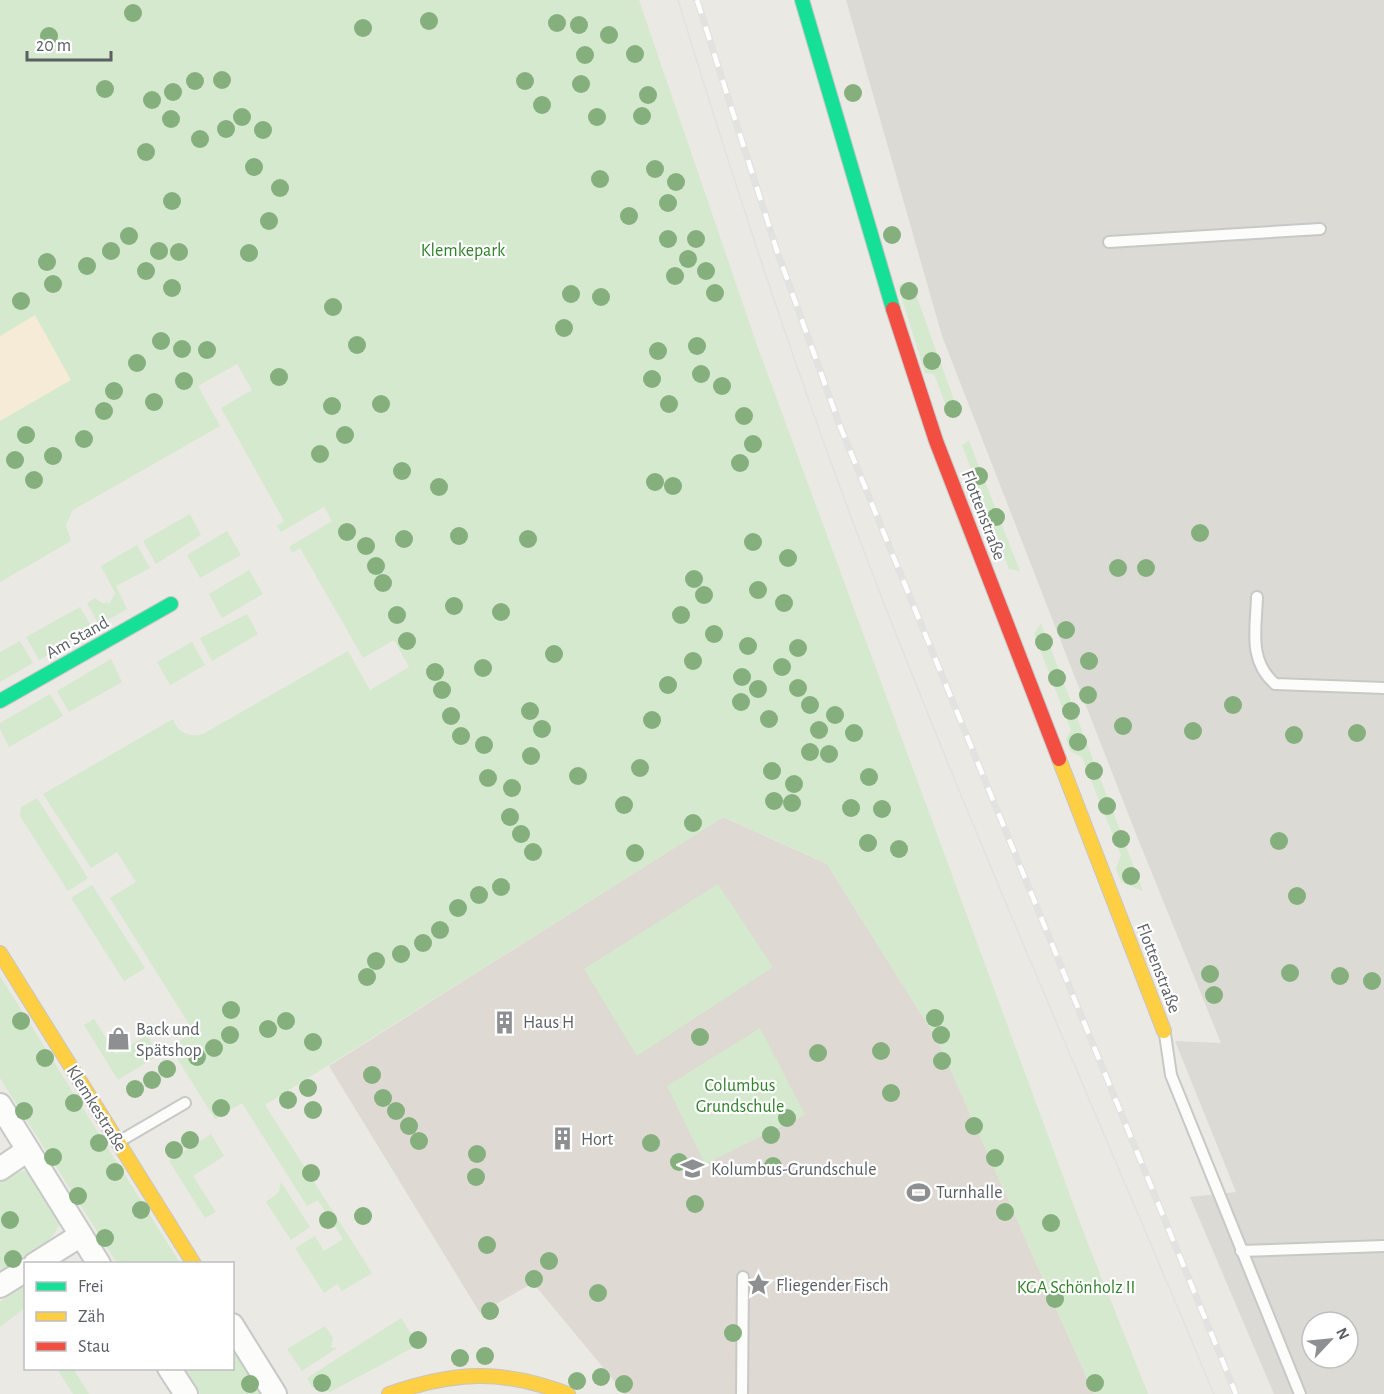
<svg xmlns="http://www.w3.org/2000/svg" width="1384" height="1394" font-family="'Alegreya Sans',sans-serif">
  <style>
    .industrial { fill: #dcdad5; fill-rule: evenodd }
    .education { fill: #ded9d3 }
    .green { fill: #d4e9cd }
    .sand { fill: #f5ebd7 }
    .lines { fill: none; stroke-linecap: round; stroke-linejoin: round }
    .lane-casing { stroke: #c7c8c7; stroke-width: 14 }
    .street-casing { stroke: #c7c8c7; stroke-width: 26 }
    .fast-casing { stroke: #c7c6c6; stroke-width: 16 }
    .slow-casing { stroke: #c7c6c6; stroke-width: 16 }
    .jam-casing { stroke: #c7c6c6; stroke-width: 16 }
    .lane { stroke: #fcfcfb; stroke-width: 10 }
    .street { stroke: #fcfcfb; stroke-width: 22 }
    .fast { stroke: #16e098; stroke-width: 14 }
    .slow { stroke: #ffcf43; stroke-width: 14 }
    .jam { stroke: #f24e42; stroke-width: 14 }
    .tram { stroke: #e2e2e1; stroke-width: 1.5 }
    .rail-casing { stroke: #e2e2e1; stroke-width: 7 }
    .rail { stroke: #fff; stroke-width: 4.5; stroke-dasharray: 14; stroke-linecap: butt }
    .tree { fill: #85b07e }
    .labels { text-anchor: middle; stroke-width: 4.5; stroke-linejoin: round; paint-order: stroke }
    .park-label { font-size: 18px; fill: #32822b; stroke: #fff }
    .street-label { font-size: 18px; fill: #5a5f64; stroke: #fff }
    .poi-label { font-size: 18px; fill: #5a5f64; stroke: #fff; text-anchor: start }
  </style>
  <rect width="100%" height="100%" fill="#ebe9e4"/>
  <path class="industrial" d="M 846,0 L 1384,0 L 1384,1394 L 1274,1394 L 1190,1197 L 1236,1192 L 1175,1041 L 1221,1043 L 1136,834 L 942,336 ZM 1312,1322 L 1348,1322 L 1348,1358 L 1312,1358 Z"/>
  <path class="education" d="M 723,817 L 827,864 L 938,1041 L 1094,1394 L 625,1394 L 533,1283 L 480,1313 L 329,1066 Z"/>
  <path class="green" d="M 0,0 L 639,0 L 758,348 L 1088,1244 L 1148,1394 L 1094,1394 L 938,1041 L 827,864 L 724,817 L 265,1105 L 372,1273 L 342,1291 L 337,1284 L 324,1293 L 295,1248 L 315,1236 L 324,1251 L 343,1239 L 318,1200 L 307,1206 L 242,1103 L 215,1119 L 170,1047 L 194,1032 L 110,898 L 136,882 L 117,852 L 91,868 L 43,794 L 173,719 C 178,733 189,738 203,734 L 348,651 L 370,690 L 409,667 L 394,640 L 363,658 L 300,548 L 292,553 L 289,547 L 332,521 L 324,507 L 281,532 L 277,526 L 284,521 L 221,408 L 252,390 L 237,364 L 198,386 L 220,426 L 73,510 L 66,525 L 71,541 L 0,582 Z
    M 911,281 L 959,414 L 950,416 L 934,374 L 925,373 L 898,286 Z
    M 969,441 L 1020,571 L 1009,569 L 962,445 Z
    M 190,514 L 201,535 L 156,564 L 143,541 Z
    M 227,531 L 241,555 L 200,578 L 187,555 Z
    M 137,545 L 150,568 L 116,586 L 127,609 L 99,625 L 87,603 L 95,598 L 102,603 L 110,603 L 115,593 L 101,566 Z
    M 249,570 L 263,594 L 222,618 L 209,594 Z
    M 80,607 L 93,629 L 39,660 L 26,637 Z
    M 247,614 L 258,634 L 212,661 L 200,638 Z
    M 1041,623 L 1143,891 L 1121,882 L 1116,869 L 1121,855 L 1082,757 L 1071,752 L 1066,739 L 1071,730 L 1034,634 Z
    M 20,641 L 33,663 L 0,682 L 0,652 Z
    M 192,642 L 205,665 L 170,685 L 157,662 Z
    M 111,659 L 122,682 L 69,712 L 57,691 Z
    M 50,694 L 63,716 L 9,747 L 0,729 L 0,723 Z
    M 37,798 L 88,878 L 68,891 L 20,816 L 21,807 Z
    M 718,884 L 773,967 L 637,1056 L 584,969 Z
    M 92,885 L 145,968 L 124,981 L 71,898 Z
    M 0,976 L 180,1263 L 117,1263 L 0,1078 Z
    M 94,1019 L 116,1054 L 147,1035 L 159,1055 L 118,1080 L 84,1025 Z
    M 760,1028 L 805,1115 L 705,1164 L 667,1086 Z
    M 211,1134 L 224,1156 L 193,1176 L 216,1212 L 205,1218 L 169,1161 Z
    M 27,1170 L 61,1223 L 48,1242 L 0,1275 L 0,1178 Z
    M 281,1182 L 310,1227 L 291,1240 L 266,1202 L 279,1192 Z
    M 25,1284 L 25,1308 L 0,1327 L 0,1302 Z
    M 401,1318 L 418,1345 L 330,1392 L 312,1387 L 307,1378 Z
    M 325,1326 L 333,1338 L 331,1347 L 337,1348 L 302,1371 L 287,1349 Z
    M 233,1348 L 261,1394 L 200,1394 L 184,1369 L 232,1368 Z
    M 57,1369 L 74,1370 L 89,1394 L 73,1394 Z"/>
  <path class="sand" d="M 35,315 L 71,380 L 0,421 L 0,336 Z"/>
  <g class="lines">
    <defs>
      <path id="lane" d="M 1109,242 L 1320,229
        M 1257,597 C 1256,630 1248,660 1275,684 L 1384,688
        M 1165,1034 L 1171,1075 L 1300,1394
        M 120,1141 L 185,1103
        M 1241,1251 L 1384,1246
        M 742,1394 L 743,1277"/>
      <path id="street" d="M 0,1105 L 99,1264
        M 0,1169 L 28,1150
        M 35,1264 L 81,1235
        M 0,1286 L 26,1270
        M 232,1325 L 275,1394
        M 169,1368 L 186,1394"/>
      <path id="fast" d="M 802,0 L 893,309
        M 0,701 L 171,604"/>
      <path id="slow" d="M 1059,759 L 1164,1031
        M 0,953 L 194,1264
        M 389,1394 C 455,1371 502,1369 568,1394"/>
      <path id="jam" d="M 893,309 L 936,441 L 1059,759"/>
    </defs>
    <use href="#lane" class="lane-casing"/>
    <use href="#street" class="street-casing"/>
    <use href="#fast" class="fast-casing"/>
    <use href="#slow" class="slow-casing"/>
    <use href="#jam" class="jam-casing"/>
    <use href="#lane" class="lane"/>
    <use href="#street" class="street"/>
    <use href="#fast" class="fast"/>
    <use href="#slow" class="slow"/>
    <use href="#jam" class="jam"/>
    <path class="tram" d="M 678,0 C 741,206 808,410 887,611 C 990,874 1105,1133 1214,1394"/>
    <defs>
      <path id="rail" d="M 697,0 L 777,251 L 840,426 L 1236,1394"/>
    </defs>
    <use href="#rail" class="rail-casing"/>
    <use href="#rail" class="rail"/>
  </g>
  <g class="tree">
    <circle cx="133" cy="13" r="9"/>
    <circle cx="429" cy="21" r="9"/>
    <circle cx="557" cy="23" r="9"/>
    <circle cx="579" cy="25" r="9"/>
    <circle cx="363" cy="28" r="9"/>
    <circle cx="609" cy="35" r="9"/>
    <circle cx="49" cy="36" r="9"/>
    <circle cx="635" cy="54" r="9"/>
    <circle cx="585" cy="55" r="9"/>
    <circle cx="222" cy="80" r="9"/>
    <circle cx="195" cy="81" r="9"/>
    <circle cx="525" cy="81" r="9"/>
    <circle cx="581" cy="84" r="9"/>
    <circle cx="105" cy="89" r="9"/>
    <circle cx="173" cy="92" r="9"/>
    <circle cx="853" cy="93" r="9"/>
    <circle cx="648" cy="95" r="9"/>
    <circle cx="152" cy="100" r="9"/>
    <circle cx="542" cy="105" r="9"/>
    <circle cx="642" cy="116" r="9"/>
    <circle cx="242" cy="117" r="9"/>
    <circle cx="597" cy="117" r="9"/>
    <circle cx="171" cy="119" r="9"/>
    <circle cx="226" cy="129" r="9"/>
    <circle cx="263" cy="130" r="9"/>
    <circle cx="200" cy="139" r="9"/>
    <circle cx="146" cy="152" r="9"/>
    <circle cx="254" cy="167" r="9"/>
    <circle cx="655" cy="169" r="9"/>
    <circle cx="600" cy="179" r="9"/>
    <circle cx="676" cy="182" r="9"/>
    <circle cx="280" cy="188" r="9"/>
    <circle cx="172" cy="201" r="9"/>
    <circle cx="668" cy="203" r="9"/>
    <circle cx="629" cy="216" r="9"/>
    <circle cx="269" cy="221" r="9"/>
    <circle cx="892" cy="235" r="9"/>
    <circle cx="129" cy="236" r="9"/>
    <circle cx="668" cy="239" r="9"/>
    <circle cx="696" cy="239" r="9"/>
    <circle cx="111" cy="251" r="9"/>
    <circle cx="159" cy="251" r="9"/>
    <circle cx="179" cy="252" r="9"/>
    <circle cx="249" cy="253" r="9"/>
    <circle cx="688" cy="259" r="9"/>
    <circle cx="47" cy="262" r="9"/>
    <circle cx="87" cy="266" r="9"/>
    <circle cx="146" cy="271" r="9"/>
    <circle cx="706" cy="271" r="9"/>
    <circle cx="675" cy="276" r="9"/>
    <circle cx="53" cy="284" r="9"/>
    <circle cx="172" cy="288" r="9"/>
    <circle cx="909" cy="291" r="9"/>
    <circle cx="715" cy="293" r="9"/>
    <circle cx="571" cy="294" r="9"/>
    <circle cx="601" cy="297" r="9"/>
    <circle cx="21" cy="301" r="9"/>
    <circle cx="333" cy="307" r="9"/>
    <circle cx="564" cy="328" r="9"/>
    <circle cx="161" cy="341" r="9"/>
    <circle cx="357" cy="345" r="9"/>
    <circle cx="697" cy="346" r="9"/>
    <circle cx="182" cy="349" r="9"/>
    <circle cx="207" cy="350" r="9"/>
    <circle cx="658" cy="351" r="9"/>
    <circle cx="932" cy="361" r="9"/>
    <circle cx="137" cy="363" r="9"/>
    <circle cx="701" cy="374" r="9"/>
    <circle cx="279" cy="377" r="9"/>
    <circle cx="652" cy="379" r="9"/>
    <circle cx="184" cy="381" r="9"/>
    <circle cx="722" cy="386" r="9"/>
    <circle cx="114" cy="391" r="9"/>
    <circle cx="154" cy="402" r="9"/>
    <circle cx="381" cy="404" r="9"/>
    <circle cx="669" cy="404" r="9"/>
    <circle cx="332" cy="406" r="9"/>
    <circle cx="953" cy="409" r="9"/>
    <circle cx="104" cy="411" r="9"/>
    <circle cx="744" cy="416" r="9"/>
    <circle cx="26" cy="435" r="9"/>
    <circle cx="345" cy="435" r="9"/>
    <circle cx="84" cy="439" r="9"/>
    <circle cx="753" cy="444" r="9"/>
    <circle cx="320" cy="454" r="9"/>
    <circle cx="53" cy="456" r="9"/>
    <circle cx="15" cy="460" r="9"/>
    <circle cx="740" cy="463" r="9"/>
    <circle cx="402" cy="471" r="9"/>
    <circle cx="979" cy="476" r="9"/>
    <circle cx="34" cy="480" r="9"/>
    <circle cx="655" cy="482" r="9"/>
    <circle cx="673" cy="486" r="9"/>
    <circle cx="439" cy="487" r="9"/>
    <circle cx="996" cy="517" r="9"/>
    <circle cx="347" cy="532" r="9"/>
    <circle cx="1200" cy="533" r="9"/>
    <circle cx="459" cy="536" r="9"/>
    <circle cx="404" cy="539" r="9"/>
    <circle cx="528" cy="539" r="9"/>
    <circle cx="753" cy="542" r="9"/>
    <circle cx="366" cy="546" r="9"/>
    <circle cx="788" cy="558" r="9"/>
    <circle cx="376" cy="566" r="9"/>
    <circle cx="1118" cy="568" r="9"/>
    <circle cx="1146" cy="568" r="9"/>
    <circle cx="694" cy="579" r="9"/>
    <circle cx="383" cy="583" r="9"/>
    <circle cx="758" cy="590" r="9"/>
    <circle cx="704" cy="595" r="9"/>
    <circle cx="784" cy="603" r="9"/>
    <circle cx="454" cy="606" r="9"/>
    <circle cx="501" cy="612" r="9"/>
    <circle cx="397" cy="615" r="9"/>
    <circle cx="681" cy="615" r="9"/>
    <circle cx="1066" cy="630" r="9"/>
    <circle cx="714" cy="634" r="9"/>
    <circle cx="407" cy="641" r="9"/>
    <circle cx="1044" cy="642" r="9"/>
    <circle cx="748" cy="646" r="9"/>
    <circle cx="798" cy="648" r="9"/>
    <circle cx="554" cy="654" r="9"/>
    <circle cx="693" cy="661" r="9"/>
    <circle cx="1089" cy="661" r="9"/>
    <circle cx="782" cy="667" r="9"/>
    <circle cx="483" cy="668" r="9"/>
    <circle cx="435" cy="672" r="9"/>
    <circle cx="742" cy="677" r="9"/>
    <circle cx="1057" cy="678" r="9"/>
    <circle cx="668" cy="685" r="9"/>
    <circle cx="798" cy="688" r="9"/>
    <circle cx="758" cy="689" r="9"/>
    <circle cx="442" cy="690" r="9"/>
    <circle cx="1088" cy="695" r="9"/>
    <circle cx="741" cy="702" r="9"/>
    <circle cx="810" cy="705" r="9"/>
    <circle cx="1233" cy="705" r="9"/>
    <circle cx="530" cy="711" r="9"/>
    <circle cx="1071" cy="711" r="9"/>
    <circle cx="835" cy="715" r="9"/>
    <circle cx="451" cy="716" r="9"/>
    <circle cx="769" cy="719" r="9"/>
    <circle cx="652" cy="720" r="9"/>
    <circle cx="1123" cy="726" r="9"/>
    <circle cx="542" cy="729" r="9"/>
    <circle cx="819" cy="730" r="9"/>
    <circle cx="1193" cy="731" r="9"/>
    <circle cx="854" cy="733" r="9"/>
    <circle cx="1357" cy="733" r="9"/>
    <circle cx="1294" cy="735" r="9"/>
    <circle cx="461" cy="736" r="9"/>
    <circle cx="1078" cy="742" r="9"/>
    <circle cx="484" cy="745" r="9"/>
    <circle cx="810" cy="752" r="9"/>
    <circle cx="829" cy="754" r="9"/>
    <circle cx="531" cy="756" r="9"/>
    <circle cx="640" cy="768" r="9"/>
    <circle cx="772" cy="771" r="9"/>
    <circle cx="1094" cy="771" r="9"/>
    <circle cx="578" cy="776" r="9"/>
    <circle cx="869" cy="777" r="9"/>
    <circle cx="488" cy="778" r="9"/>
    <circle cx="794" cy="784" r="9"/>
    <circle cx="512" cy="788" r="9"/>
    <circle cx="774" cy="801" r="9"/>
    <circle cx="792" cy="803" r="9"/>
    <circle cx="624" cy="805" r="9"/>
    <circle cx="1107" cy="806" r="9"/>
    <circle cx="851" cy="808" r="9"/>
    <circle cx="882" cy="809" r="9"/>
    <circle cx="510" cy="817" r="9"/>
    <circle cx="693" cy="823" r="9"/>
    <circle cx="521" cy="834" r="9"/>
    <circle cx="1121" cy="839" r="9"/>
    <circle cx="1279" cy="841" r="9"/>
    <circle cx="868" cy="843" r="9"/>
    <circle cx="899" cy="849" r="9"/>
    <circle cx="533" cy="852" r="9"/>
    <circle cx="635" cy="853" r="9"/>
    <circle cx="1131" cy="876" r="9"/>
    <circle cx="501" cy="887" r="9"/>
    <circle cx="479" cy="895" r="9"/>
    <circle cx="1297" cy="896" r="9"/>
    <circle cx="458" cy="908" r="9"/>
    <circle cx="440" cy="930" r="9"/>
    <circle cx="423" cy="943" r="9"/>
    <circle cx="401" cy="954" r="9"/>
    <circle cx="376" cy="961" r="9"/>
    <circle cx="1290" cy="973" r="9"/>
    <circle cx="1210" cy="974" r="9"/>
    <circle cx="1340" cy="976" r="9"/>
    <circle cx="367" cy="977" r="9"/>
    <circle cx="1372" cy="981" r="9"/>
    <circle cx="1214" cy="995" r="9"/>
    <circle cx="231" cy="1010" r="9"/>
    <circle cx="935" cy="1018" r="9"/>
    <circle cx="21" cy="1021" r="9"/>
    <circle cx="286" cy="1021" r="9"/>
    <circle cx="268" cy="1029" r="9"/>
    <circle cx="230" cy="1035" r="9"/>
    <circle cx="941" cy="1035" r="9"/>
    <circle cx="700" cy="1037" r="9"/>
    <circle cx="313" cy="1042" r="9"/>
    <circle cx="214" cy="1048" r="9"/>
    <circle cx="881" cy="1051" r="9"/>
    <circle cx="818" cy="1053" r="9"/>
    <circle cx="197" cy="1057" r="9"/>
    <circle cx="45" cy="1058" r="9"/>
    <circle cx="942" cy="1061" r="9"/>
    <circle cx="167" cy="1069" r="9"/>
    <circle cx="372" cy="1075" r="9"/>
    <circle cx="152" cy="1080" r="9"/>
    <circle cx="308" cy="1088" r="9"/>
    <circle cx="135" cy="1089" r="9"/>
    <circle cx="891" cy="1093" r="9"/>
    <circle cx="383" cy="1098" r="9"/>
    <circle cx="288" cy="1100" r="9"/>
    <circle cx="74" cy="1103" r="9"/>
    <circle cx="221" cy="1108" r="9"/>
    <circle cx="313" cy="1110" r="9"/>
    <circle cx="24" cy="1111" r="9"/>
    <circle cx="396" cy="1111" r="9"/>
    <circle cx="787" cy="1118" r="9"/>
    <circle cx="409" cy="1126" r="9"/>
    <circle cx="974" cy="1126" r="9"/>
    <circle cx="771" cy="1135" r="9"/>
    <circle cx="190" cy="1140" r="9"/>
    <circle cx="419" cy="1141" r="9"/>
    <circle cx="99" cy="1143" r="9"/>
    <circle cx="651" cy="1143" r="9"/>
    <circle cx="174" cy="1150" r="9"/>
    <circle cx="477" cy="1154" r="9"/>
    <circle cx="53" cy="1157" r="9"/>
    <circle cx="995" cy="1158" r="9"/>
    <circle cx="679" cy="1162" r="9"/>
    <circle cx="773" cy="1166" r="9"/>
    <circle cx="115" cy="1172" r="9"/>
    <circle cx="311" cy="1173" r="9"/>
    <circle cx="476" cy="1177" r="9"/>
    <circle cx="78" cy="1196" r="9"/>
    <circle cx="695" cy="1204" r="9"/>
    <circle cx="141" cy="1210" r="9"/>
    <circle cx="1005" cy="1212" r="9"/>
    <circle cx="363" cy="1216" r="9"/>
    <circle cx="10" cy="1220" r="9"/>
    <circle cx="328" cy="1220" r="9"/>
    <circle cx="1051" cy="1223" r="9"/>
    <circle cx="105" cy="1238" r="9"/>
    <circle cx="487" cy="1245" r="9"/>
    <circle cx="13" cy="1259" r="9"/>
    <circle cx="549" cy="1261" r="9"/>
    <circle cx="534" cy="1279" r="9"/>
    <circle cx="598" cy="1293" r="9"/>
    <circle cx="1055" cy="1299" r="9"/>
    <circle cx="490" cy="1311" r="9"/>
    <circle cx="733" cy="1333" r="9"/>
    <circle cx="418" cy="1340" r="9"/>
    <circle cx="485" cy="1356" r="9"/>
    <circle cx="460" cy="1358" r="9"/>
    <circle cx="601" cy="1377" r="9"/>
    <circle cx="577" cy="1381" r="9"/>
    <circle cx="322" cy="1383" r="9"/>
    <circle cx="1095" cy="1383" r="9"/>
    <circle cx="250" cy="1384" r="9"/>
    <circle cx="624" cy="1384" r="9"/>
  </g>
  <defs>
    <symbol id="building-bare" viewBox="-9 -9 18 18"><path d="M-4-6H4V6H1V3H-1V6H-4ZM-2.5-4.3h1.7v1.8h-1.7ZM.8-4.3h1.7v1.8H.8ZM-2.5-1h1.7V.8h-1.7ZM.8-1h1.7V.8H.8Z" fill="#8d8f91" stroke="#fff" stroke-width="2.5" paint-order="stroke"/></symbol>
    <symbol id="shop-bare" viewBox="-9 -9 18 18"><path d="M-5-2.5h2.3a2.7 3.5 0 0 1 5.4 0H5L5.5 6h-11ZM-1.5-2.5h3a1.5 2.3 0 0 0-3 0Z" fill="#8d8f91" stroke="#fff" stroke-width="2.5" paint-order="stroke"/></symbol>
    <symbol id="school-bare" viewBox="-9 -9 18 18"><path d="M0-5L7-2L0 1L-7-2ZM-4 1L0 2.5L4 1V4Q0 6-4 4Z" fill="#8d8f91" stroke="#fff" stroke-width="2.5" paint-order="stroke"/></symbol>
    <symbol id="stadium-bare" viewBox="-9 -9 18 18"><path d="M0-5a6.5 5 0 1 0 0 10a6.5 5 0 1 0 0-10ZM-3.5-1.8h7v3.6h-7Z" fill="#8d8f91" stroke="#fff" stroke-width="2.5" paint-order="stroke"/></symbol>
    <symbol id="sight-bare" viewBox="-9 -9 18 18"><path d="M0-6L1.8-2.2L6-1.7L2.9 1.2L3.7 5.4L0 3.3L-3.7 5.4L-2.9 1.2L-6-1.7L-1.8-2.2Z" fill="#8d8f91" stroke="#fff" stroke-width="2.5" paint-order="stroke"/></symbol>
  </defs>
  <g fill-rule="evenodd">
    <use href="#building-bare" x="488" y="1006" width="33" height="33"/>
    <use href="#shop-bare" x="102" y="1022" width="33" height="33"/>
    <use href="#building-bare" x="546" y="1122" width="33" height="33"/>
    <use href="#school-bare" x="676" y="1152" width="33" height="33"/>
    <use href="#stadium-bare" x="902" y="1176" width="33" height="33"/>
    <use href="#sight-bare" x="742" y="1268" width="33" height="33"/>
  </g>
  <g class="labels">
    <g class="park-label">
      <text x="463" y="256">Klemkepark</text>
      <text x="740" y="1091">Columbus<tspan x="740" dy="21">Grundschule</tspan></text>
      <text x="1076" y="1293">KGA Schönholz II</text>
    </g>
    <g class="street-label">
      <text transform="translate(984 515) rotate(69)" y="6">Flottenstraße</text>
      <text transform="translate(77 637) rotate(-29)" y="6">Am Stand</text>
      <text transform="translate(1159 968) rotate(69)" y="6">Flottenstraße</text>
      <text transform="translate(97 1108) rotate(58)" y="6">Klemkestraße</text>
    </g>
    <g class="poi-label">
      <text x="523" y="1028">Haus H</text>
      <text x="136" y="1035">Back und<tspan x="136" dy="21">Spätshop</tspan></text>
      <text x="581" y="1145">Hort</text>
      <text x="711" y="1175">Kolumbus-Grundschule</text>
      <text x="936" y="1198">Turnhalle</text>
      <text x="776" y="1291">Fliegender Fisch</text>
    </g>
  </g>
  <rect x="24" y="1262" width="210" height="108" fill="#ffffff" stroke="#bdbfc1" stroke-width="1.5"/>
  <rect x="36" y="1282" width="30" height="9" fill="#16e098" stroke="#bdbfc1" stroke-width="1.5"/>
  <text x="78" y="1292" font-size="18" fill="#5a5f64">Frei</text>
  <rect x="36" y="1312" width="30" height="9" fill="#ffcf43" stroke="#bdbfc1" stroke-width="1.5"/>
  <text x="78" y="1322" font-size="18" fill="#5a5f64">Zäh</text>
  <rect x="36" y="1342" width="30" height="9" fill="#f24e42" stroke="#bdbfc1" stroke-width="1.5"/>
  <text x="78" y="1352" font-size="18" fill="#5a5f64">Stau</text>
  <g transform="translate(1330 1340) rotate(64)"><circle r="28" fill="#ffffff" stroke="#bdbfc1" stroke-width="1.5"/>
  <path d="M0-4.5L10 22L0 15L-10 22Z" fill="#8d8f91"/>
  <text y="-9" font-size="16" font-weight="bold" text-anchor="middle" fill="#5a5f64">N</text>
  </g>
  <path d="M27 51v9h84v-9" fill="none" stroke="#5a5f64" stroke-width="3"/>
  <text x="36" y="51" font-size="18" fill="#5a5f64" stroke="#ffffff" stroke-width="4.5" paint-order="stroke">20 m</text>
</svg>
